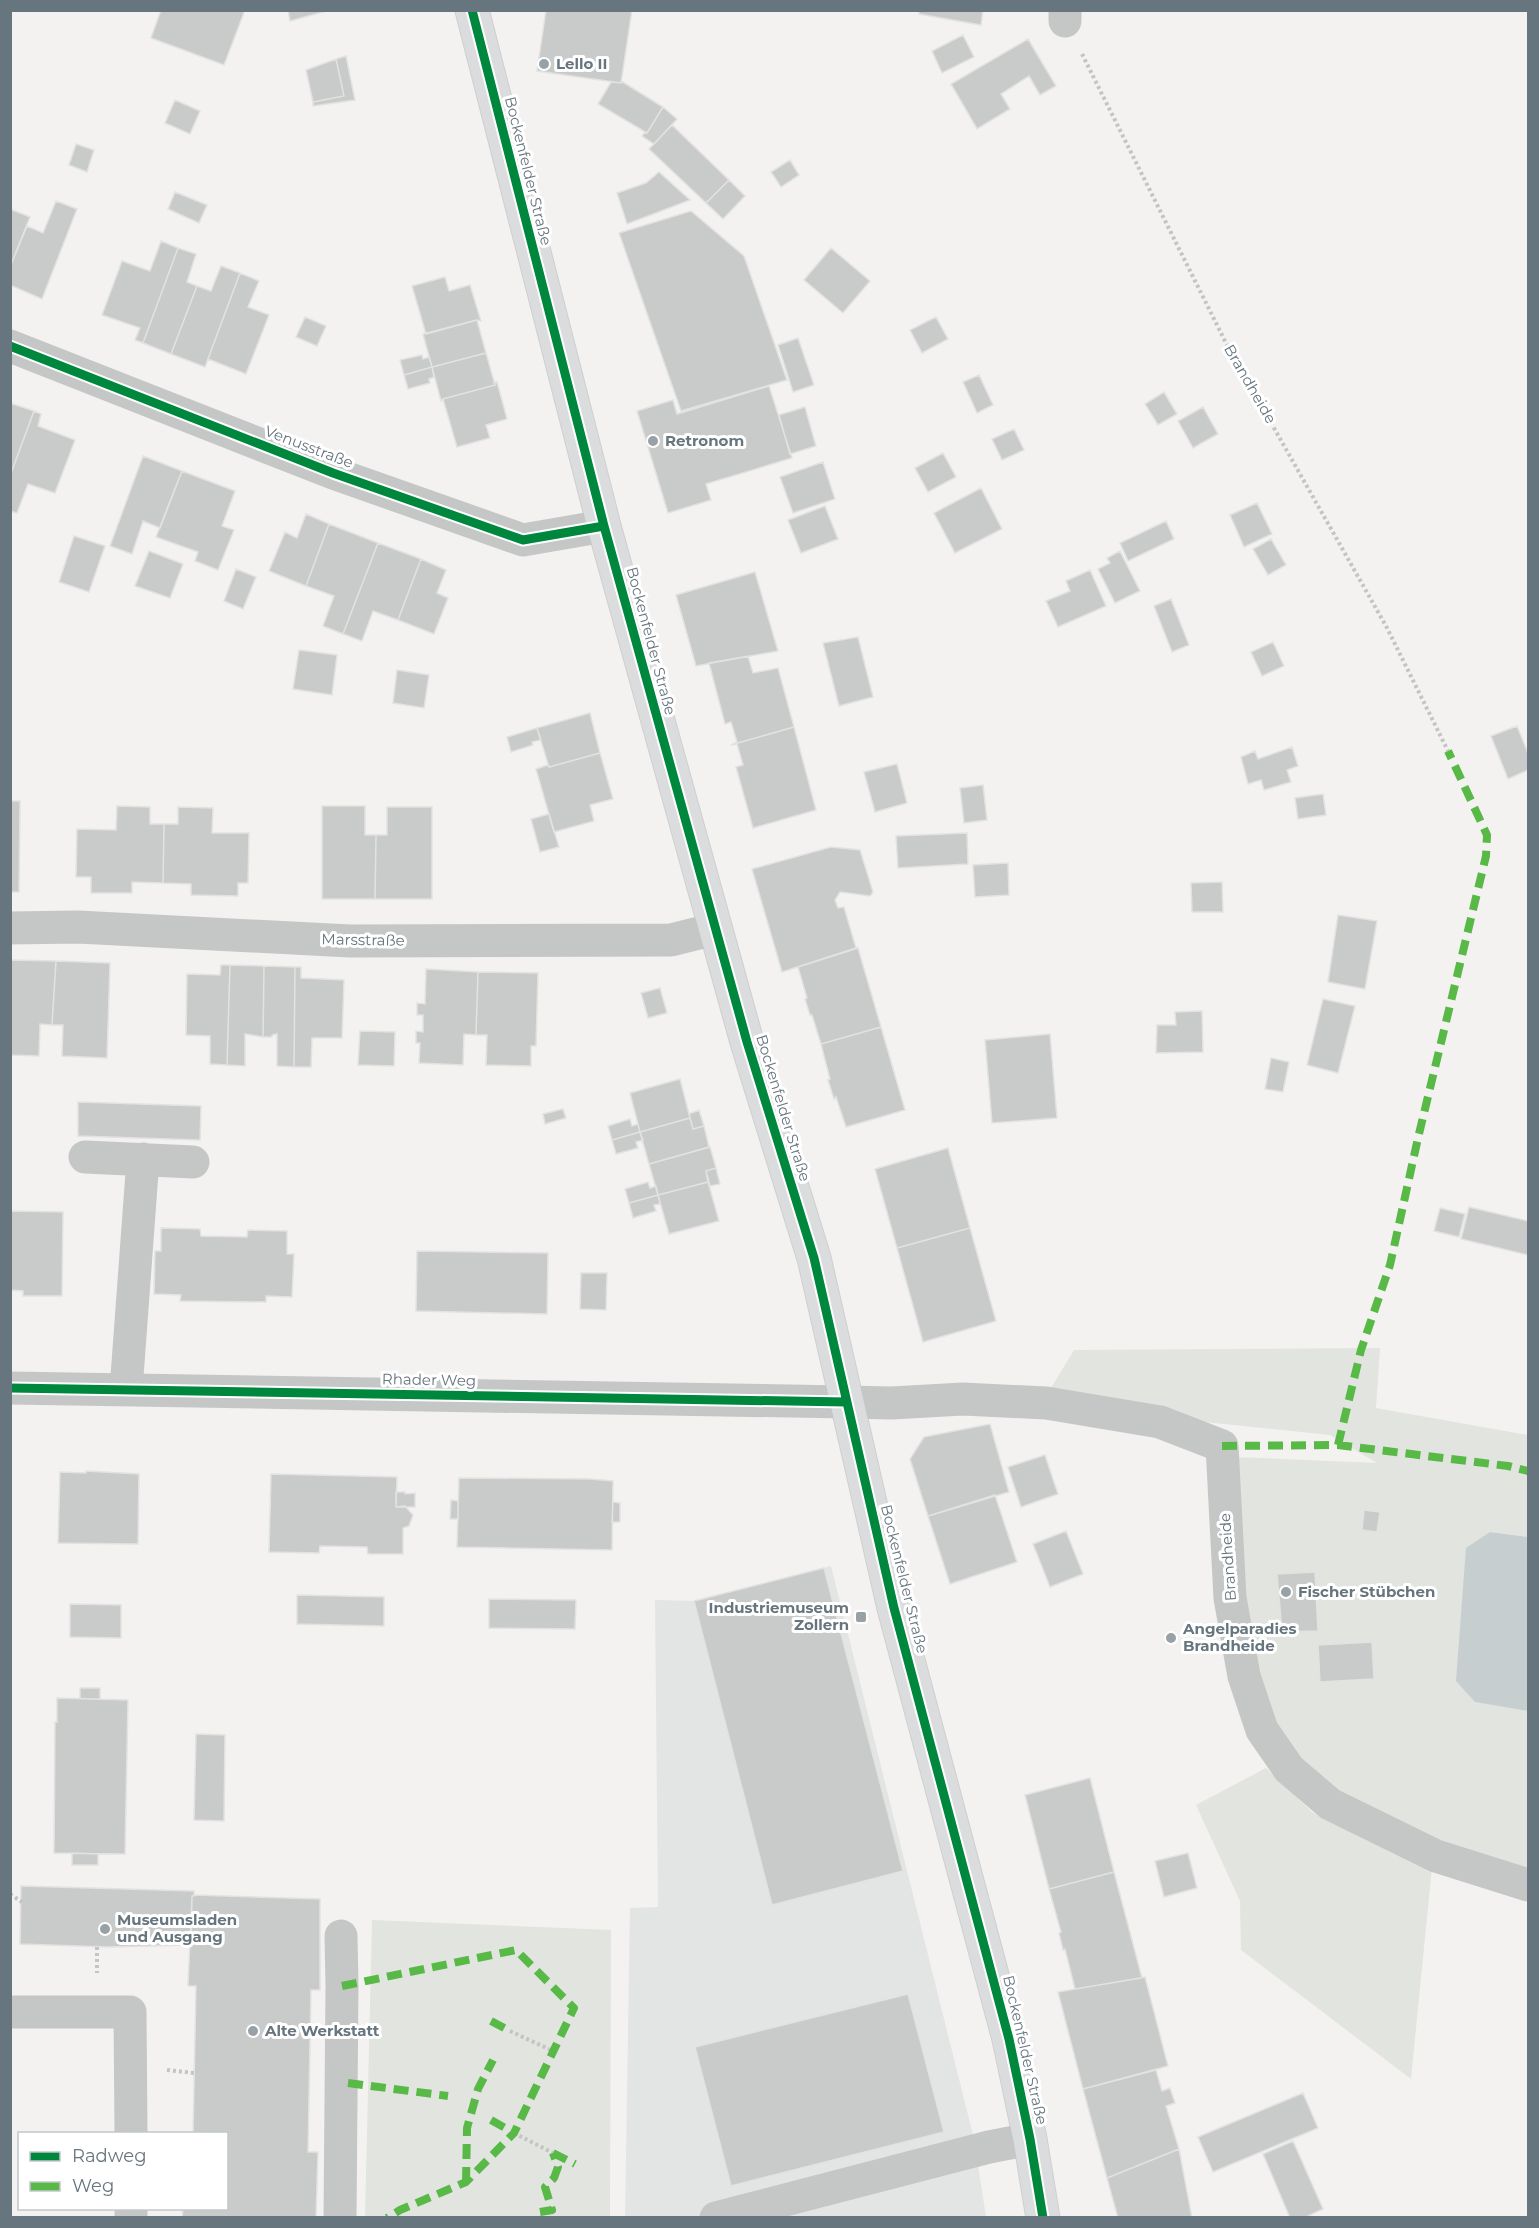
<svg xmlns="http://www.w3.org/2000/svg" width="1539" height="2228" font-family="Montserrat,sans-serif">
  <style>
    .built { fill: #e3e4e4 }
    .green { fill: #e1e4df }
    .water { fill: #c6ced0 }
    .building { fill: #c9caca; stroke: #e2e2e1; stroke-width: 1.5 }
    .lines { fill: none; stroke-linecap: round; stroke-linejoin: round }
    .major-casing { stroke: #cfcfcf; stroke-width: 35 }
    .path { stroke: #c3c4c5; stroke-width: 4; stroke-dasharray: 3 3; stroke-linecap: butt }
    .minor { stroke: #c5c7c7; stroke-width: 33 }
    .major { stroke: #dbdcdd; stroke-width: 33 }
    .quiet { stroke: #58b947; stroke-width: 8; stroke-dasharray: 15 8; stroke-linecap: butt }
    .cycleway-casing { stroke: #fff; stroke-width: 13 }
    .cycleway { stroke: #00873e; stroke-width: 9 }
    .poi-dot { fill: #97a1a6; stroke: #fff; stroke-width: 2 }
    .labels { text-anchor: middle; stroke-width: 6; stroke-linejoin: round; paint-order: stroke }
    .poi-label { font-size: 15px; font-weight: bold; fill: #66757e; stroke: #fff; text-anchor: start }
    .street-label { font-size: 15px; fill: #66757e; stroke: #fff }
  </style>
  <rect width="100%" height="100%" fill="#f3f2f1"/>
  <path class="built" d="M 831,1566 L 974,2139 L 986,2217 L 625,2218 L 630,1908 L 658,1907 L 655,1600 L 694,1601 Z"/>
  <path class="green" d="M 1380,1348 L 1376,1408 L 1528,1435 L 1528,1537 L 1490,1532 L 1475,1702 L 1528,1711 L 1528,1874 L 1404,1836 L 1294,1759 L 1264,1699 L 1242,1604 L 1234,1457 L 1377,1463 L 1330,1435 L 1205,1422 L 1051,1388 L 1074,1350 Z
    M 1266,1768 L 1312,1812 L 1332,1823 L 1432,1867 L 1411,2079 L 1241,1950 L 1240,1901 L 1196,1805 Z
    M 372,1920 L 611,1930 L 610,2217 L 365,2217 Z"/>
  <path class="water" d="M 1490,1532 L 1528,1537 L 1528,1711 L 1475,1702 L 1456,1681 L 1466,1548 Z"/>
  <path class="building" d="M 161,10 L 245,10 L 224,65 L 151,38 Z
    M 288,10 L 330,10 L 290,21 Z
    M 546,10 L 632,10 L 621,83 L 537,71 Z
    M 919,10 L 983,10 L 981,25 L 919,14 Z
    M 963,35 L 974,57 L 942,73 L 932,51 Z
    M 1028,39 L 1056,86 L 1040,95 L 1029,76 L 1001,94 L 1010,109 L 977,129 L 951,84 Z
    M 346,56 L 355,100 L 313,106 L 313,102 L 344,96 L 336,59 Z
    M 336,59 L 344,96 L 313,102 L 306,70 Z
    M 621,81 L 663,107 L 647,133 L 598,104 L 611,82 L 621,83 Z
    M 175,100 L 200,111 L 190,134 L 165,123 Z
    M 663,107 L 677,119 L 654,144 L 642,136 L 645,132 L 647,133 Z
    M 672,125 L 729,180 L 706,203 L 649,149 Z
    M 76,144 L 94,150 L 87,172 L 69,165 Z
    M 790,160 L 799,175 L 781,187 L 771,172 Z
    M 659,172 L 690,200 L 627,224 L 617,193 L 646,183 Z
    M 729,180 L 745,196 L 723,219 L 706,203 Z
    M 175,192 L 207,205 L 199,223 L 168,209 Z
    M 56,201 L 77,209 L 42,299 L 10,285 L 10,267 L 27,226 L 43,233 Z
    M 10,209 L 30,217 L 10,267 Z
    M 691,211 L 744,256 L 787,380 L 681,411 L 619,233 Z
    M 161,241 L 178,248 L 143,343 L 135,340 L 140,328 L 102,315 L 122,261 L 150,271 Z
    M 178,248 L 196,254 L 187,282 L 197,286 L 171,354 L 143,343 Z
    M 831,248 L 870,281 L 843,313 L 804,280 Z
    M 221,266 L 240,273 L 205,367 L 171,354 L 197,286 L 211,291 Z
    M 240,273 L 259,281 L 248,307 L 269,315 L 246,374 L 208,359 Z
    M 445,277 L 449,291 L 470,285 L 481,321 L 477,320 L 426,334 L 412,286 Z
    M 305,317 L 326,326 L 317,346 L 296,337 Z
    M 936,317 L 948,339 L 922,353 L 910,330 Z
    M 477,320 L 486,353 L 432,367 L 423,334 Z
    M 798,338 L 814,385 L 793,392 L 778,345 Z
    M 486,353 L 495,385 L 443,399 L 441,401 L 432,367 Z
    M 422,355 L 423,359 L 429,357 L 432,367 L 404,375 L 400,360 Z
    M 432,367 L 434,377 L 429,379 L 430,383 L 408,389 L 404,375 Z
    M 979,375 L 993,405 L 977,413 L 963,382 Z
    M 497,382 L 507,419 L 486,425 L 490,438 L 457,447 L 443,399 L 495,385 L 494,383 Z
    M 769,386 L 792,458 L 706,484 L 711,500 L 668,513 L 637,411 L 673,400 L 677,414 Z
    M 1164,392 L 1177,414 L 1158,425 L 1145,404 Z
    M 10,403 L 34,411 L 10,476 Z
    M 805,407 L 816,446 L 790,454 L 779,415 Z
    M 1203,407 L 1218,434 L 1193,448 L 1178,421 Z
    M 34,411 L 41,414 L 38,426 L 75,440 L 55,493 L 28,484 L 17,513 L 10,511 L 10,476 Z
    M 1014,429 L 1024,450 L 1002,460 L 992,439 Z
    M 943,453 L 956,477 L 928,492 L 915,468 Z
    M 143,456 L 182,471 L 160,528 L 143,521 L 132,554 L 110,546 Z
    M 823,462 L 835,499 L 793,513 L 780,477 Z
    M 182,471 L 235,491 L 222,526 L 234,530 L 218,570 L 195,561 L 198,552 L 156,537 Z
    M 981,488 L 1002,529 L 955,553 L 934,513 Z
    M 1257,503 L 1272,534 L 1244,547 L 1230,515 Z
    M 825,506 L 838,539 L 801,553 L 788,520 Z
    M 306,514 L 329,524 L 306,586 L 269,571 L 285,532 L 297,538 Z
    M 1166,521 L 1174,539 L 1128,561 L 1120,543 Z
    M 329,524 L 378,543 L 343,634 L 323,626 L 334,596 L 306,586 Z
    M 74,536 L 105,546 L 89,592 L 59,582 Z
    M 1271,539 L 1286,565 L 1268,575 L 1253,549 Z
    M 378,543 L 421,559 L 398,620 L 373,611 L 362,641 L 343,634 Z
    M 149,551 L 183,564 L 170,598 L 135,586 Z
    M 1120,551 L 1140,591 L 1115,603 L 1098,569 L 1110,563 L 1107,558 Z
    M 421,559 L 446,570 L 437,593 L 448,598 L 434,634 L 398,620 Z
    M 236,569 L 256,577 L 243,609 L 224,601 Z
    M 1090,570 L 1106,606 L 1058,627 L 1046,601 L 1070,591 L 1066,581 Z
    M 755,572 L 778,651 L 696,666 L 676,595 Z
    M 1171,599 L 1189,645 L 1172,652 L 1154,606 Z
    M 858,637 L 873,697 L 839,706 L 823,643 Z
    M 1273,642 L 1284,666 L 1262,676 L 1251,652 Z
    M 299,650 L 337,655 L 332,695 L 293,689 Z
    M 748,656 L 753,673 L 778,668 L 794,727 L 731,745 L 737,742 L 731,722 L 725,724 L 709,663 Z
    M 397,670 L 429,675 L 424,708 L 393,703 Z
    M 590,713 L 600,753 L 549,767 L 537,728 Z
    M 1517,726 L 1528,753 L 1528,770 L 1508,779 L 1491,736 Z
    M 794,727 L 816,810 L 753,828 L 736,767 L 743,765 L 737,744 L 731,745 Z
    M 537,728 L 541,740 L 532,742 L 533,745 L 511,752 L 507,737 Z
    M 1292,747 L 1298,766 L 1287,770 L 1291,782 L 1264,790 L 1261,780 L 1248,784 L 1241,757 L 1255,751 L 1258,759 Z
    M 600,753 L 613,799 L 590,805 L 594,821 L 554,832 L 536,769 L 548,765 L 549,767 Z
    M 897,764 L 907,803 L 875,812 L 864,772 Z
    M 983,785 L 987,820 L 964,823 L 960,788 Z
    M 1323,794 L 1326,815 L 1298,819 L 1295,798 Z
    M 10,801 L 20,801 L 19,892 L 10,892 Z
    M 117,806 L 150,807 L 150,824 L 164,824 L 163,883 L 132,882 L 132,893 L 91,893 L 91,877 L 76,877 L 77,829 L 116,830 Z
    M 322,806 L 365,806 L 365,835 L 376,835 L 375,899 L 322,899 Z
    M 178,807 L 213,808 L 212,833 L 249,833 L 248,883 L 238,883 L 238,896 L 191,895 L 191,884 L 163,883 L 164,824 L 178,824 Z
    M 387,807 L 432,807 L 432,899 L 375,899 L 376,835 L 387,835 Z
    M 549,814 L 559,847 L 540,852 L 531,819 Z
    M 967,833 L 968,864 L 898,868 L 896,836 Z
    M 831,847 L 860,850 L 873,892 L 870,896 L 840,892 L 835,900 L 838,908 L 844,907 L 856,948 L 782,972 L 752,869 Z
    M 1008,863 L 1009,895 L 975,897 L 973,865 Z
    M 1222,882 L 1223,912 L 1192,912 L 1191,883 Z
    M 1338,915 L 1377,921 L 1365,989 L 1328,982 Z
    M 858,948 L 881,1027 L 821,1044 L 812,1015 L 810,1015 L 805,999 L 807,998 L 798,967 Z
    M 10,960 L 56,961 L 52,1025 L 40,1024 L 39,1056 L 10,1055 Z
    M 56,961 L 110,963 L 107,1058 L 62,1056 L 63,1025 L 52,1025 Z
    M 221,965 L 230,965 L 227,1065 L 210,1064 L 210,1036 L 186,1035 L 187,974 L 220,975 Z
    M 230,965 L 264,966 L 263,1037 L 245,1034 L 245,1066 L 227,1065 Z
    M 264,966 L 295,967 L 294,1067 L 277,1066 L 277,1034 L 272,1035 L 272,1037 L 263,1037 Z
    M 295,967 L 301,967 L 301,978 L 344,980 L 342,1038 L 312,1038 L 311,1067 L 294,1067 Z
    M 426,969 L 478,972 L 476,1035 L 464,1034 L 463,1065 L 419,1063 L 420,1043 L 416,1043 L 416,1031 L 423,1032 L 423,1015 L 417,1015 L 417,1003 L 425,1004 Z
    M 478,972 L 538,973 L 536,1046 L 531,1046 L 531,1066 L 486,1065 L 487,1035 L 476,1035 Z
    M 660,988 L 667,1013 L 648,1018 L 641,993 Z
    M 1323,999 L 1355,1006 L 1338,1073 L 1307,1065 Z
    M 1202,1011 L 1203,1052 L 1156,1053 L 1157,1025 L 1176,1025 L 1175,1012 Z
    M 881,1027 L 905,1110 L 846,1127 L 836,1097 L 834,1099 L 828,1080 L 830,1079 L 821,1044 Z
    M 360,1031 L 395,1032 L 394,1066 L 358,1065 Z
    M 1050,1034 L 1057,1118 L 992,1123 L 985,1040 Z
    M 1271,1058 L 1289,1062 L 1283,1092 L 1265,1089 Z
    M 680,1079 L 690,1118 L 640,1132 L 630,1093 Z
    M 78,1102 L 201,1106 L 200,1140 L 78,1136 Z
    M 563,1109 L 566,1118 L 545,1124 L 543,1114 Z
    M 699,1110 L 704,1126 L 693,1129 L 689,1114 Z
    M 690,1118 L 693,1129 L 704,1126 L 709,1147 L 649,1164 L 640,1132 Z
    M 630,1119 L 632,1126 L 638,1124 L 640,1132 L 612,1140 L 608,1126 Z
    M 640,1132 L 643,1140 L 636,1142 L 638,1148 L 616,1154 L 612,1140 Z
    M 710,1147 L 716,1168 L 706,1171 L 708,1182 L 658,1195 L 649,1164 Z
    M 948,1148 L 970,1228 L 897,1248 L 875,1169 Z
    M 716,1168 L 720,1184 L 710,1186 L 706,1171 Z
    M 648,1182 L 650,1188 L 656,1186 L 658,1195 L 629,1203 L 625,1189 Z
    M 708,1182 L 719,1221 L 669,1234 L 658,1195 Z
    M 658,1195 L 660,1204 L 654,1205 L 656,1211 L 633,1218 L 629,1203 Z
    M 1469,1207 L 1528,1221 L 1528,1255 L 1461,1239 Z
    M 1440,1208 L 1465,1214 L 1459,1237 L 1434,1231 Z
    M 10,1211 L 63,1212 L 62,1296 L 23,1296 L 23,1291 L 10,1290 Z
    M 161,1228 L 200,1229 L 201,1236 L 247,1237 L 248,1230 L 287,1231 L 287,1254 L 294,1254 L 292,1297 L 266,1296 L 266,1302 L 180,1301 L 181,1295 L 154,1294 L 155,1251 L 161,1251 Z
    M 970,1228 L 996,1321 L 923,1342 L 897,1248 Z
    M 417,1251 L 548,1253 L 547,1314 L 416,1311 Z
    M 581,1273 L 607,1273 L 606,1310 L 580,1309 Z
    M 990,1424 L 1009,1492 L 928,1516 L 910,1459 L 924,1437 Z
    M 1045,1455 L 1058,1494 L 1021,1507 L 1008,1467 Z
    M 86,1471 L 139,1474 L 138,1544 L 58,1543 L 60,1472 L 86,1473 Z
    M 271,1474 L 397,1477 L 396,1507 L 405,1506 L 413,1515 L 409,1526 L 403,1528 L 403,1554 L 368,1554 L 367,1547 L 320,1546 L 319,1553 L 269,1552 Z
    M 459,1478 L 590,1479 L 613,1481 L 612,1550 L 457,1547 Z
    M 396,1492 L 405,1492 L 405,1494 L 415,1493 L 415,1507 L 396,1507 Z
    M 995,1495 L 1017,1562 L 950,1584 L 928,1516 Z
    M 451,1500 L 458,1501 L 458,1519 L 450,1519 Z
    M 613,1502 L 620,1503 L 620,1522 L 612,1522 Z
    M 1364,1510 L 1380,1512 L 1377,1532 L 1362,1530 Z
    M 1066,1531 L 1083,1574 L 1050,1587 L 1033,1544 Z
    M 824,1568 L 903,1871 L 772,1905 L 694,1601 Z
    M 1315,1572 L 1318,1631 L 1282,1632 L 1277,1574 Z
    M 297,1595 L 384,1597 L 384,1626 L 297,1624 Z
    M 489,1599 L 576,1600 L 575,1629 L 489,1628 Z
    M 70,1604 L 121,1605 L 121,1638 L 70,1637 Z
    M 1372,1642 L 1374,1679 L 1320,1682 L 1318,1645 Z
    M 80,1688 L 100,1688 L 100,1699 L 80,1699 Z
    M 57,1698 L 128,1700 L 125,1854 L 54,1853 L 55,1722 L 57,1722 Z
    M 196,1734 L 225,1735 L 224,1821 L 194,1820 Z
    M 1090,1778 L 1114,1872 L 1049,1889 L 1025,1795 Z
    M 72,1853 L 98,1854 L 98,1865 L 72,1865 Z
    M 1188,1853 L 1197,1888 L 1164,1897 L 1155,1861 Z
    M 1114,1872 L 1142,1978 L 1075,1989 L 1065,1949 L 1063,1950 L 1059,1933 L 1061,1932 L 1049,1889 Z
    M 21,1886 L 194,1891 L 194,1896 L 192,1896 L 191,1945 L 108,1947 L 20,1944 Z
    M 194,1895 L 320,1899 L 320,1990 L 311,1990 L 308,2152 L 318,2152 L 316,2218 L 182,2218 L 183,2208 L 226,2208 L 226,2134 L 193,2134 L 196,1986 L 188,1986 L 192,1896 Z
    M 1145,1977 L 1168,2066 L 1083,2089 L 1058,1992 Z
    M 908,1994 L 944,2132 L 731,2186 L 695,2047 Z
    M 1156,2070 L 1162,2091 L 1170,2088 L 1175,2103 L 1166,2106 L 1179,2149 L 1107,2178 L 1083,2089 Z
    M 1303,2093 L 1318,2128 L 1213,2172 L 1198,2137 Z
    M 1293,2141 L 1323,2209 L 1304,2218 L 1290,2218 L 1263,2154 Z
    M 1179,2149 L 1192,2218 L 1118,2218 L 1107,2178 Z"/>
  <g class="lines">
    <defs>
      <path id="major" d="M 472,10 L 604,526 L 747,1042 L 814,1258 L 894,1608 L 1009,2039 L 1030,2139 L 1043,2218"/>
    </defs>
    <use href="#major" class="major-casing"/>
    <path class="path" d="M 1082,54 L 1227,345 L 1386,626 L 1448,751
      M 10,1894 L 22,1902
      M 97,1947 L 97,1973
      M 510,2031 L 553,2051
      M 167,2070 L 194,2073
      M 514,2133 L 553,2153"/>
    <path class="minor" d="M 1065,10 L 1065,21
      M 10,346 L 333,473 L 523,540 L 604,526
      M 10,928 L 78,927 L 350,941 L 671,940 L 715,929
      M 85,1157 L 193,1162
      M 10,1388 L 846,1402 L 892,1403 L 963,1399 L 1046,1403 L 1160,1422 L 1222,1446 L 1230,1598 L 1244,1676 L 1262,1730 L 1289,1769 L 1330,1804 L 1436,1856 L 1528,1885
      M 126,1390 L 143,1159
      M 10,2012 L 130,2012 L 131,2134
      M 131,2208 L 131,2218
      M 340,2218 L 342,1986 L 341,1936
      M 716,2218 L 989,2147 L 1030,2139"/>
    <use href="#major" class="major"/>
    <path class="quiet" d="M 1338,1445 L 1361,1350 L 1390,1265 L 1418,1138 L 1486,856 L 1487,835 L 1448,751
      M 1222,1446 L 1338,1445 L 1508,1466 L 1528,1471
      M 342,1986 L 516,1950 L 574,2008 L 514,2133 L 466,2182 L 400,2210 L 387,2218
      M 491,2021 L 510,2031
      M 348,2083 L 448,2096
      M 491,2120 L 514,2133
      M 553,2153 L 575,2164
      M 466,2182 L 467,2128 L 478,2089 L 493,2060
      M 540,2212 L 552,2210 L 545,2187 L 554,2178 L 558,2167 L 553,2153"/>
    <defs>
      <path id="cycleway" d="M 472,10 L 604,526 L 747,1042 L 814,1258 L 894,1608 L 1009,2039 L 1030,2139 L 1043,2218
        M 10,346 L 333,473 L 523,540 L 604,526
        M 10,1388 L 846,1402"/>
    </defs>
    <use href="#cycleway" class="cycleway-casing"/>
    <use href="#cycleway" class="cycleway"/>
  </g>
  <g class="poi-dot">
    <circle cx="544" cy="64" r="6"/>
    <circle cx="653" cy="441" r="6"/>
    <circle cx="1286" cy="1592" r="6"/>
    <rect x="855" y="1611" width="12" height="12" rx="3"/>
    <circle cx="1171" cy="1638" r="6"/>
    <circle cx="105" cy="1929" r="6"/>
    <circle cx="253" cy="2031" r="6"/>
  </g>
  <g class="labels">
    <g class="poi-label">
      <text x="556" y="69">Lello II</text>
      <text x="665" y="446">Retronom</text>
      <text x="1298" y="1597">Fischer Stübchen</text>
      <text x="849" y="1613" text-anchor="end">Industriemuseum<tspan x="849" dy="17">Zollern</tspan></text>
      <text x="1183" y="1634">Angelparadies<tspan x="1183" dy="17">Brandheide</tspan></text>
      <text x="117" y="1925">Museumsladen<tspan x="117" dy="17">und Ausgang</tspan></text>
      <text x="265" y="2036">Alte Werkstatt</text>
    </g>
    <g class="street-label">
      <text transform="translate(528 171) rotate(76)" y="5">Bockenfelder Straße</text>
      <text transform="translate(1250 384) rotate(60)" y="5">Brandheide</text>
      <text transform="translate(309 447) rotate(21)" y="5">Venusstraße</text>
      <text transform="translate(651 641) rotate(75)" y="5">Bockenfelder Straße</text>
      <text transform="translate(363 940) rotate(1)" y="5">Marsstraße</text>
      <text transform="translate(783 1108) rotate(73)" y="5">Bockenfelder Straße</text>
      <text transform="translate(429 1380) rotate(1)" y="5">Rhader Weg</text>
      <text transform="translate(1228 1557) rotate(-94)" y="5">Brandheide</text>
      <text transform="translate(904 1579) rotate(76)" y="5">Bockenfelder Straße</text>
      <text transform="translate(1025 2050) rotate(77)" y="5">Bockenfelder Straße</text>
    </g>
  </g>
  <rect width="1539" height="2228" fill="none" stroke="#66757e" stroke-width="24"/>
  <rect x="18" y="2132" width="210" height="78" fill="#ffffff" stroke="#c2c8cb" stroke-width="1.5"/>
  <rect x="30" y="2152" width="30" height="9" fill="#00873e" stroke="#c2c8cb" stroke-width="1.5"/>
  <text x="72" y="2162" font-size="18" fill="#66757e">Radweg</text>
  <rect x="30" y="2182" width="30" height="9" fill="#58b947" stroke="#c2c8cb" stroke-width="1.5"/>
  <text x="72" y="2192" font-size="18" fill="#66757e">Weg</text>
</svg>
